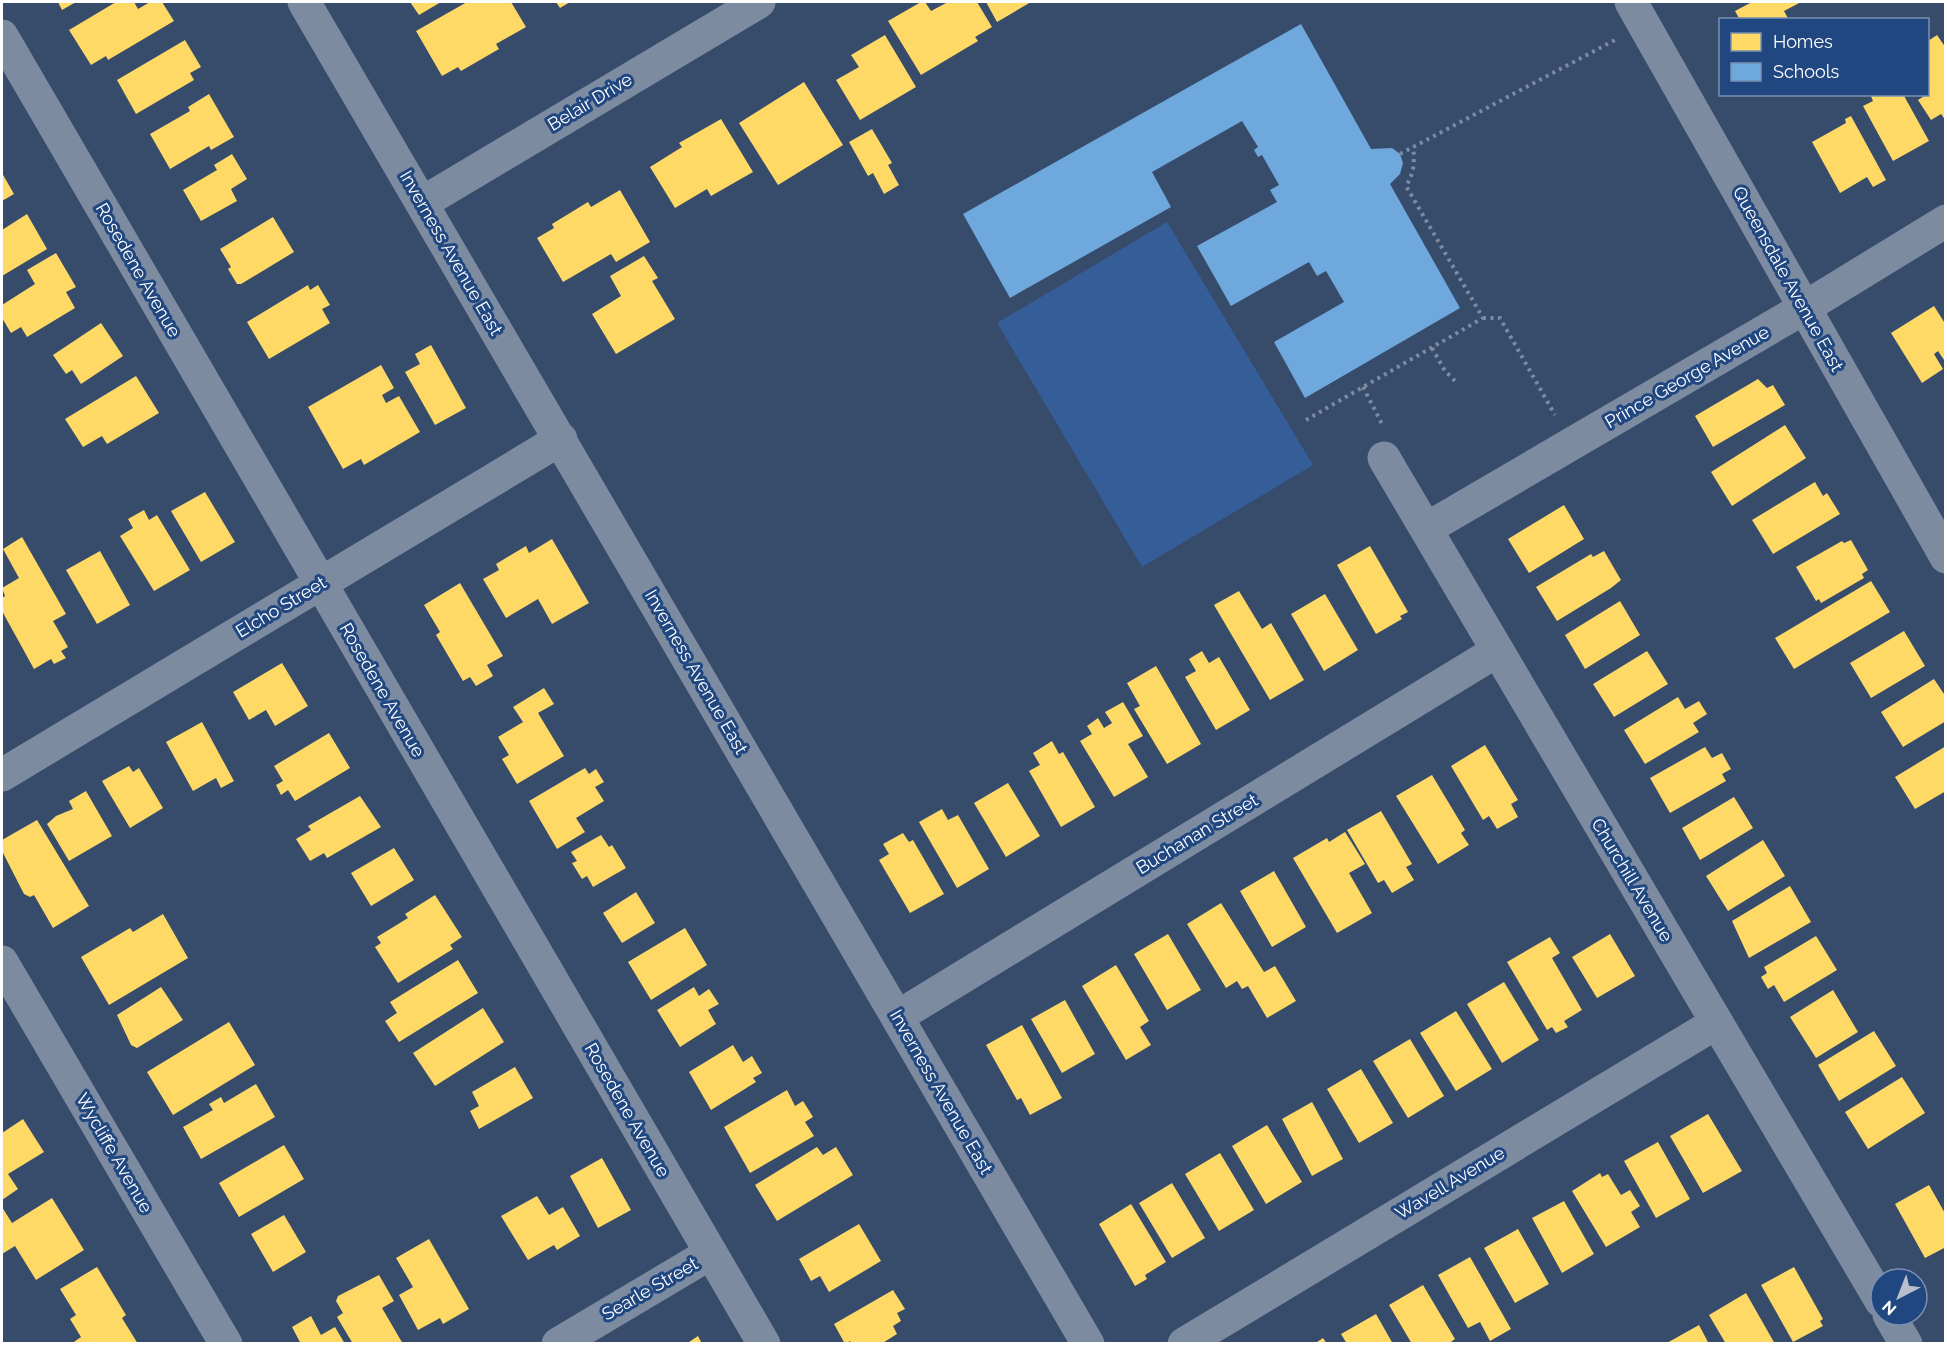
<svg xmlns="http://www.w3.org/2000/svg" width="1947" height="1345" font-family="Raleway,sans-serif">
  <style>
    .green { fill: #355d98 }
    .homes { fill: #ffd966 }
    .schools { fill: #6fa8dc }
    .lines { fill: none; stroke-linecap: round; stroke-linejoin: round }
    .path { stroke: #7d8ba1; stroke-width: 4; stroke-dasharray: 3 4.5; stroke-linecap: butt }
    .minor { stroke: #7d8ba1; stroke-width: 33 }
    .labels { text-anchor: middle; stroke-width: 6; stroke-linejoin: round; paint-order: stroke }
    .street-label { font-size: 18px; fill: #fff; stroke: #214781 }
  </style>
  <rect width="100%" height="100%" fill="#374b6b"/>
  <path class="green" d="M 1167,222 L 1313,465 L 1142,567 L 997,323 Z"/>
  <path class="homes" d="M 58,2 L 76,2 L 62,10 Z
    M 116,2 L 134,2 L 138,9 L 150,2 L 162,2 L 174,21 L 108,60 L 106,56 L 91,65 L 69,30 Z
    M 410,2 L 441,2 L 419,15 Z
    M 467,2 L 511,2 L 526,27 L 496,44 L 499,49 L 461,71 L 458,67 L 442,76 L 416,31 Z
    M 556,2 L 570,2 L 560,8 Z
    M 921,2 L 925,2 L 931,11 L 948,2 L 977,2 L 992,27 L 975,37 L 978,41 L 921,75 L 888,21 Z
    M 986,2 L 1031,2 L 997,22 Z
    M 1752,2 L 1801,2 L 1784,11 L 1789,20 L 1740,20 L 1735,11 Z
    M 885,35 L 916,87 L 860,120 L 836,80 L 859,67 L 851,55 Z
    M 1937,35 L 1946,48 L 1946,121 L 1941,114 L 1931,120 L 1918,100 L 1929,93 L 1928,91 L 1928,41 Z
    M 185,40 L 201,67 L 190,73 L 194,80 L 136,114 L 117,80 Z
    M 804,82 L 843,145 L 778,185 L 739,123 Z
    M 209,94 L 234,137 L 211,150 L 209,146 L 170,169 L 150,134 L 190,111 L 188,107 Z
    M 1870,94 L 1903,94 L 1929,141 L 1893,161 L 1863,106 L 1873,101 Z
    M 1851,116 L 1886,180 L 1873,187 L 1867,177 L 1840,193 L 1812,142 L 1846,123 L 1845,119 Z
    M 721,119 L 753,172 L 711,196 L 707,189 L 675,208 L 650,167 L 682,147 L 679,143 Z
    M 872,129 L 892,163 L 888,165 L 899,185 L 884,194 L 873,173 L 868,176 L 849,142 Z
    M 232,154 L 247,179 L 231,189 L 237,201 L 201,221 L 183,190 L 217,170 L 214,165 Z
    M 2,173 L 14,194 L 2,201 Z
    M 620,190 L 650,242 L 616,262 L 611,254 L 563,282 L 537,238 L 554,228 L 552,224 L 588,202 L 591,207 Z
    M 27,214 L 47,249 L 2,276 L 2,230 Z
    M 273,217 L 294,252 L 241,284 L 237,284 L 228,269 L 231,267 L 220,249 Z
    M 56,253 L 76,287 L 66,292 L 75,308 L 27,337 L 21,327 L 11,333 L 2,318 L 2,305 L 35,284 L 27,270 Z
    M 644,256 L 658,278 L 652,281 L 675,319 L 616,354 L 592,314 L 621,296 L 610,276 Z
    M 308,285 L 310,290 L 318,285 L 330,305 L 322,309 L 330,323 L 269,359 L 247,322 Z
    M 1934,306 L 1946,325 L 1946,363 L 1938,351 L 1934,354 L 1943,369 L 1922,383 L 1891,333 Z
    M 101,323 L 123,356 L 81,384 L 72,370 L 66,374 L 53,355 Z
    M 431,345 L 466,408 L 435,425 L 405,372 L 420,364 L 415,354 Z
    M 381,365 L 394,388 L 382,395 L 386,403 L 399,396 L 420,432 L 364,465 L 361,459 L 343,469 L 308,407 Z
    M 136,376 L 159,413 L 107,444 L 102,436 L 83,447 L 65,419 Z
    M 1758,379 L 1767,388 L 1773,385 L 1785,405 L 1713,447 L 1695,416 Z
    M 1785,425 L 1806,458 L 1732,506 L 1711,472 Z
    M 1815,482 L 1823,496 L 1827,493 L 1840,514 L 1773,554 L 1752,520 Z
    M 205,492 L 235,542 L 201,562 L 171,511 Z
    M 1564,505 L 1584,539 L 1529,573 L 1508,539 Z
    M 144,510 L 149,520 L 157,515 L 190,570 L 154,591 L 120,536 L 133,528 L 128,519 Z
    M 22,537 L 66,614 L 53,621 L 68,647 L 61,651 L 66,658 L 54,664 L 51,659 L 34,669 L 2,611 L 2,598 L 5,596 L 2,588 L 19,578 L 3,549 Z
    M 552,539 L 589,603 L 552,624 L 538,599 L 506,618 L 483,579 L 499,570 L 496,564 L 526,546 L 529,553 Z
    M 1851,540 L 1868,570 L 1862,574 L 1864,578 L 1821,603 L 1819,599 L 1816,601 L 1796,567 L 1842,541 L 1844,543 Z
    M 1370,546 L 1408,612 L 1400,616 L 1402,619 L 1376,634 L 1337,565 Z
    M 100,551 L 130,605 L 97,624 L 66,570 Z
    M 1604,551 L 1621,580 L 1611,588 L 1557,621 L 1536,587 L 1591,554 L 1593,557 Z
    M 1871,581 L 1890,612 L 1794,669 L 1775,638 Z
    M 460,583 L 503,656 L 487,665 L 493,676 L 476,686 L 470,677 L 463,681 L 436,635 L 440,632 L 424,605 Z
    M 1239,591 L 1262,629 L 1271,623 L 1304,680 L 1270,700 L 1214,605 Z
    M 1325,594 L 1358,650 L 1324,671 L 1291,614 Z
    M 1620,601 L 1640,635 L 1585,669 L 1565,635 Z
    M 1904,631 L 1925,666 L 1871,698 L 1850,663 Z
    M 1202,651 L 1209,663 L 1219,657 L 1250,710 L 1216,730 L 1185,677 L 1196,671 L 1189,659 Z
    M 1647,651 L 1668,684 L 1614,717 L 1593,684 Z
    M 282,663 L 308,706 L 275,726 L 266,710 L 249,720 L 233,692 Z
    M 1156,666 L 1201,744 L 1167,764 L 1134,709 L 1140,706 L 1127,683 Z
    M 1934,679 L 1946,697 L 1946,721 L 1903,747 L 1881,712 Z
    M 544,688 L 554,704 L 538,713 L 564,756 L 517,784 L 502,759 L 509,755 L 498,737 L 523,722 L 513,707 Z
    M 1678,697 L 1685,709 L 1699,701 L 1707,714 L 1693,723 L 1699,732 L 1645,764 L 1624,730 Z
    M 1123,702 L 1143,736 L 1128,744 L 1148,777 L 1114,797 L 1080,741 L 1092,734 L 1087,726 L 1098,718 L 1104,728 L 1112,723 L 1105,712 Z
    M 202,722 L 234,781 L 221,788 L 216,778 L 193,791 L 166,742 Z
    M 329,733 L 350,768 L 295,801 L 288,790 L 281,795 L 276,785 L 283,781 L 274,766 Z
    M 1052,741 L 1059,754 L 1063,752 L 1095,807 L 1061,827 L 1029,771 L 1040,765 L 1033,753 Z
    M 1485,745 L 1518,800 L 1511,804 L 1518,817 L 1497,829 L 1489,816 L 1483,820 L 1451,766 Z
    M 1946,746 L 1946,791 L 1915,809 L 1895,777 Z
    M 1705,747 L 1712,758 L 1722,753 L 1731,769 L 1722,774 L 1726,781 L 1670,813 L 1650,778 Z
    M 129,766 L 133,772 L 139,768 L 163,808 L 130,828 L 102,781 Z
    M 585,768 L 589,774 L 596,769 L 604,782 L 595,787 L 604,801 L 576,818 L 585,832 L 557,849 L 529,801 Z
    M 1432,775 L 1465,830 L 1461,833 L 1469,845 L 1438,864 L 1396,796 Z
    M 1008,783 L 1040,836 L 1006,857 L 974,803 Z
    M 86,791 L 112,836 L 69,861 L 47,824 L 56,816 L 73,809 L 69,801 Z
    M 360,796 L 381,827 L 327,858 L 324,853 L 310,861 L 296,839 L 311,830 L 308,826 Z
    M 1734,797 L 1753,828 L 1700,860 L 1682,828 Z
    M 942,809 L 948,820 L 958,815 L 989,869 L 957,888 L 919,822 Z
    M 1381,811 L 1412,864 L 1406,867 L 1414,880 L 1392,893 L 1384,880 L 1378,883 L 1347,830 Z
    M 37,820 L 89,906 L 53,928 L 34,895 L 30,897 L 24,894 L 2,851 L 2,840 Z
    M 1345,832 L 1365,864 L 1349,873 L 1372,913 L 1337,933 L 1293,858 L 1327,838 L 1329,842 Z
    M 903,833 L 909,842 L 913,840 L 944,894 L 910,913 L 879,860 L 889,854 L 883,844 Z
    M 601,835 L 609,847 L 612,845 L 626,868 L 593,887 L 587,876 L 582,879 L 572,863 L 577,861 L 571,852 Z
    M 1763,840 L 1785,876 L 1728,911 L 1706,876 Z
    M 394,848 L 414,880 L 371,906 L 351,873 Z
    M 1274,871 L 1306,927 L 1272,947 L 1240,891 Z
    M 1790,886 L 1811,922 L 1749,958 L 1732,921 Z
    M 636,892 L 655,923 L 622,943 L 603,913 Z
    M 435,895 L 462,937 L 450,945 L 453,949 L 398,983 L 375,947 L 381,943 L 377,937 L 408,918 L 405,914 Z
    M 1221,903 L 1264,972 L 1275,966 L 1296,1001 L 1267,1018 L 1248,986 L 1242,989 L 1237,981 L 1226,988 L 1187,924 Z
    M 163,914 L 188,958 L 109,1005 L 81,957 L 130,928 L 133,932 Z
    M 685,928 L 707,965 L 651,1000 L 628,962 Z
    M 1168,934 L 1201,990 L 1167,1010 L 1134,954 Z
    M 1610,934 L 1635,976 L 1597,998 L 1572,957 Z
    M 1816,936 L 1837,970 L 1784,1002 L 1774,985 L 1768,989 L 1761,977 L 1767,973 L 1764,967 Z
    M 1550,937 L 1560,953 L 1552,958 L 1582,1010 L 1564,1021 L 1568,1027 L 1556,1033 L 1552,1027 L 1547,1030 L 1507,962 Z
    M 458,960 L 478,993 L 399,1042 L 385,1021 L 397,1013 L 390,1002 Z
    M 1116,965 L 1149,1021 L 1140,1027 L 1151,1045 L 1126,1060 L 1082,986 Z
    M 1504,982 L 1539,1040 L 1502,1063 L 1467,1004 Z
    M 161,987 L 183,1020 L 137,1048 L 131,1045 L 117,1015 Z
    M 694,987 L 699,996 L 709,989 L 719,1004 L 708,1010 L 716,1024 L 680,1047 L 657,1010 Z
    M 1833,990 L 1858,1032 L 1816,1058 L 1790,1017 Z
    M 1065,1000 L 1095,1054 L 1062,1073 L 1031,1019 Z
    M 483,1008 L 504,1042 L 435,1086 L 413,1053 Z
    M 1456,1011 L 1492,1069 L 1456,1091 L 1420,1033 Z
    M 229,1022 L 255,1065 L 173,1115 L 147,1072 Z
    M 1022,1025 L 1062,1098 L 1030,1115 L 1021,1098 L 1017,1100 L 986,1045 Z
    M 1874,1031 L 1896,1066 L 1839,1101 L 1818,1065 Z
    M 1410,1039 L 1444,1096 L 1408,1118 L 1373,1061 Z
    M 733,1045 L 743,1062 L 752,1056 L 762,1073 L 753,1078 L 756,1082 L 711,1110 L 689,1072 Z
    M 515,1067 L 533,1098 L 479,1129 L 470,1111 L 479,1106 L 472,1092 Z
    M 1361,1069 L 1393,1123 L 1359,1143 L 1327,1089 Z
    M 1902,1077 L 1925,1113 L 1868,1149 L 1845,1112 Z
    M 256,1084 L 275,1117 L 201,1159 L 183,1127 L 213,1110 L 209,1104 L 221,1097 L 224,1103 Z
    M 787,1090 L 795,1106 L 803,1101 L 813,1117 L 805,1122 L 814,1136 L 750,1173 L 724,1127 Z
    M 1312,1102 L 1343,1159 L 1312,1176 L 1282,1119 Z
    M 1708,1114 L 1742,1171 L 1703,1193 L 1670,1136 Z
    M 23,1119 L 44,1152 L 8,1174 L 18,1189 L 2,1200 L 2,1133 Z
    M 1267,1125 L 1302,1182 L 1266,1204 L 1232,1146 Z
    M 1658,1142 L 1690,1199 L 1656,1218 L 1624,1161 Z
    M 284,1145 L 304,1179 L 239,1217 L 219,1183 Z
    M 817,1147 L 823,1155 L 836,1147 L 853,1175 L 777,1221 L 755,1185 Z
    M 1220,1153 L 1254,1210 L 1219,1231 L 1185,1174 Z
    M 602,1158 L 631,1210 L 598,1228 L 570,1176 Z
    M 1600,1173 L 1602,1177 L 1608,1174 L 1621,1195 L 1630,1190 L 1640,1206 L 1631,1212 L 1640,1227 L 1606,1247 L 1572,1191 Z
    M 1172,1183 L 1205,1238 L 1172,1258 L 1139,1203 Z
    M 1929,1185 L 1946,1215 L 1946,1247 L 1925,1258 L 1895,1204 Z
    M 537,1196 L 549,1215 L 563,1207 L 580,1236 L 557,1250 L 554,1245 L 528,1260 L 501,1216 Z
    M 52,1198 L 84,1250 L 36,1280 L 15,1246 L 2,1254 L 2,1207 L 12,1223 Z
    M 1564,1201 L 1594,1254 L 1562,1273 L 1532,1218 Z
    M 1131,1204 L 1166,1262 L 1145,1275 L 1147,1279 L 1135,1286 L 1099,1224 Z
    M 284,1215 L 306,1252 L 273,1272 L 251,1234 Z
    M 859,1224 L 881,1261 L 829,1292 L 820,1276 L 811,1281 L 799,1259 Z
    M 1518,1229 L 1549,1284 L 1515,1303 L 1484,1248 Z
    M 429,1239 L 469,1309 L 443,1324 L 440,1318 L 418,1330 L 399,1295 L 413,1287 L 396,1258 Z
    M 1470,1257 L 1511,1329 L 1490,1341 L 1480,1322 L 1468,1328 L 1438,1275 Z
    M 97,1267 L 126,1315 L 122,1318 L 138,1344 L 71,1344 L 81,1337 L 70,1319 L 76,1315 L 60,1289 Z
    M 1794,1267 L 1823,1319 L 1820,1321 L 1823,1326 L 1793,1342 L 1761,1285 Z
    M 379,1275 L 394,1301 L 382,1308 L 403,1344 L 353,1344 L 337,1317 L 343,1313 L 336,1301 L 338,1296 Z
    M 1423,1285 L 1455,1339 L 1448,1344 L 1412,1344 L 1389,1305 Z
    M 893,1290 L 905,1309 L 897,1313 L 901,1321 L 893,1326 L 897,1334 L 881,1344 L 852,1344 L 850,1341 L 845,1344 L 834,1324 Z
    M 1746,1293 L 1775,1344 L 1726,1344 L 1709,1315 Z
    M 1376,1314 L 1393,1344 L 1347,1344 L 1341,1334 Z
    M 311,1316 L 321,1335 L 335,1327 L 345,1344 L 301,1344 L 292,1327 Z
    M 1699,1325 L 1709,1344 L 1665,1344 Z
    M 698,1336 L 702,1344 L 686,1344 Z
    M 1323,1338 L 1327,1344 L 1314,1344 Z"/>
  <path class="schools" d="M 1301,24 L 1371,149 L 1392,148 L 1400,154 L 1403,163 L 1400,174 L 1390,184 L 1460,308 L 1305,398 L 1274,342 L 1344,302 L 1326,271 L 1317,276 L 1309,262 L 1231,306 L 1197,246 L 1277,202 L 1270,190 L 1279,185 L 1262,155 L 1258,157 L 1254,150 L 1258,147 L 1242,121 L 1152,172 L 1171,207 L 1010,298 L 963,214 Z"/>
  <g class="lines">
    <path class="path" d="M 1400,154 L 1615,40
      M 1483,318 L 1500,318 L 1555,415
      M 1432,348 L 1445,371 L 1457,383
      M 1363,387 L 1382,424
      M 1306,420 L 1483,318 L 1406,186 C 1414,173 1415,162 1413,147"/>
    <path class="minor" d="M 304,2 L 1088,1344
      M 1631,2 L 1946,557
      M 2,36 L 764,1344
      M 422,203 L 759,2
      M 1384,458 L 1881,1301
      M 1426,529 L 1804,308 L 1946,221
      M 2,775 L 561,439
      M 2,962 L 226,1344
      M 897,1017 L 1497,651
      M 1889,1315 L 1906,1344
      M 558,1344 L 711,1253
      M 1184,1344 L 1716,1023"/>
  </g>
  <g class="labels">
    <g class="street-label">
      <text transform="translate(590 102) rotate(-31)" y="6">Belair Drive</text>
      <text transform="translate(451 253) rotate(60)" y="6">Inverness Avenue East</text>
      <text transform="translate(138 270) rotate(60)" y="6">Rosedene Avenue</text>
      <text transform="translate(1788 279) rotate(61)" y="6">Queensdale Avenue East</text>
      <text transform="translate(1687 377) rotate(-30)" y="6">Prince George Avenue</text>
      <text transform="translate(281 607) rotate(-31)" y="6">Elcho Street</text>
      <text transform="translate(696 672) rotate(60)" y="6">Inverness Avenue East</text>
      <text transform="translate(382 690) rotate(60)" y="6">Rosedene Avenue</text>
      <text transform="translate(1197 834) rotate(-31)" y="6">Buchanan Street</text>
      <text transform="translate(1632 880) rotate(59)" y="6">Churchill Avenue</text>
      <text transform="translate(941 1092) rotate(60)" y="6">Inverness Avenue East</text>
      <text transform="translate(627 1110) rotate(60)" y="6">Rosedene Avenue</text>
      <text transform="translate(114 1153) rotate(60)" y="6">Wycliffe Avenue</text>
      <text transform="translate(1450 1183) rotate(-31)" y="6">Wavell Avenue</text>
      <text transform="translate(650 1289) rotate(-30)" y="6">Searle Street</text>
    </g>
  </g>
  <rect width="1947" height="1345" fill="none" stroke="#ffffff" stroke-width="6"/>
  <rect x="1719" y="18" width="210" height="78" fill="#214781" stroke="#7a91b3" stroke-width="1.5"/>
  <rect x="1731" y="33" width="30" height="18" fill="#ffd966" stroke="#7a91b3" stroke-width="1.5"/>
  <text x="1773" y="48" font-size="18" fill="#ffffff">Homes</text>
  <rect x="1731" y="63" width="30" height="18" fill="#6fa8dc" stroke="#7a91b3" stroke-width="1.5"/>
  <text x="1773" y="78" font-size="18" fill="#ffffff">Schools</text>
  <g transform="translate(1899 1297) rotate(222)"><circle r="28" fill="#214781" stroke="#7a91b3" stroke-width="1.5"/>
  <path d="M0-4.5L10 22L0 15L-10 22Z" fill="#b9c0cb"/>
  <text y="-9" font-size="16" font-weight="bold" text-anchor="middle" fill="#ffffff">N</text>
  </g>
</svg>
